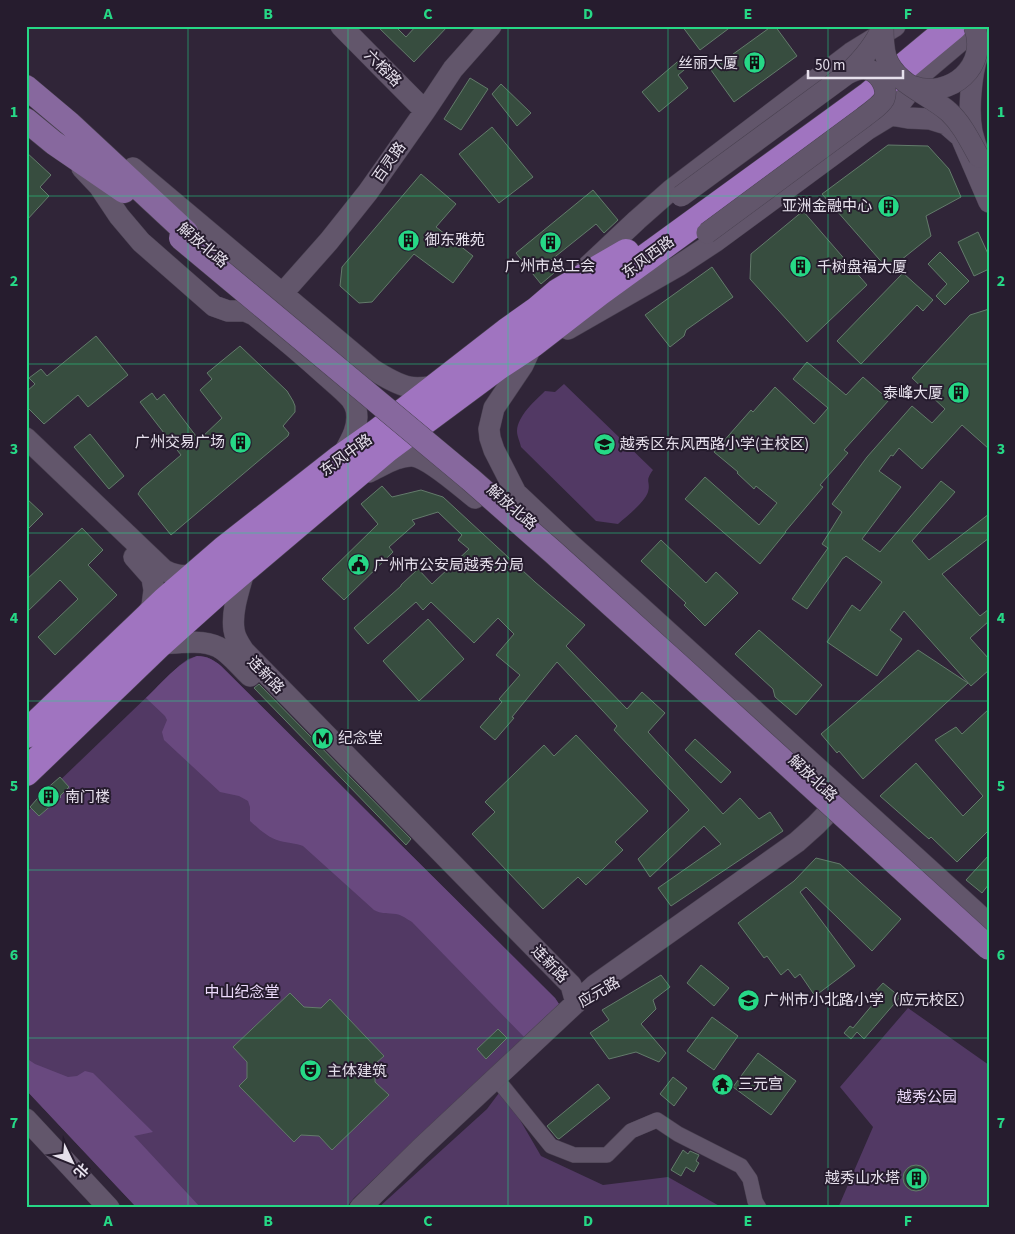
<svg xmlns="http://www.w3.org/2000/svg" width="1015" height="1234" font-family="'Source Sans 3','Noto Sans SC',sans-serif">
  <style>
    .green { fill: #523964 }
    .forest { fill: #69497f }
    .building { fill: #374d3f; stroke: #637b6b }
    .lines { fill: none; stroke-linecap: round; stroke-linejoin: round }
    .street-casing { stroke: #494050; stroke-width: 16 }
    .secondary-casing { stroke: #494050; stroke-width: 22 }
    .primary-casing { stroke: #494050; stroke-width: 25 }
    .highway-casing { stroke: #494050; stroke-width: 29 }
    .street { stroke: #62566b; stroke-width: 15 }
    .secondary { stroke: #62566b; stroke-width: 21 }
    .primary { stroke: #87689e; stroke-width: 24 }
    .highway { stroke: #a074c0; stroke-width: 28 }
    .secondary-bridge-casing { stroke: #494050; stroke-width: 22; stroke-linecap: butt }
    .primary-bridge-casing { stroke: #494050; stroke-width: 25; stroke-linecap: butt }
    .secondary-bridge { stroke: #62566b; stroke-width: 21 }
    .primary-bridge { stroke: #87689e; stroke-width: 24 }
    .grid { fill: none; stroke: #26d886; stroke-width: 1; stroke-opacity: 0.55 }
    .labels { text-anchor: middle; stroke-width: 4; stroke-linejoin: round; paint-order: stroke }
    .poi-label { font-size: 15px; fill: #e6e0ec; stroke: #261c2e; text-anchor: start }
    .street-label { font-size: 15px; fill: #e6e0ec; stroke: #261c2e }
    .park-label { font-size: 15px; fill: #eddbfc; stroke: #261c2e }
    .neatline { fill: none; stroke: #26d886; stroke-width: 2 }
    .grid-label { font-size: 16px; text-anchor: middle; font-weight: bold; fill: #26d886 }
  </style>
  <rect width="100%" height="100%" fill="#302538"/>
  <path class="green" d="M 564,384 L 653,470 C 644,482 651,481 648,492 C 644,503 627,516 618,524 L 596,521 L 521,447 C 520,442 517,436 517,431 C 518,415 535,401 545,391 L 555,392 Z
    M 197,656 C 207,656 214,660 221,666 L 555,998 L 559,1004 L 553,1014 L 396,1158 L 354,1198 L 346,1208 L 137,1208 L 26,1090 L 26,813 L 180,665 L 188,659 Z
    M 908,1008 L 989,1065 L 989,1208 L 838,1208 L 873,1127 L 840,1087 Z
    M 502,1089 L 541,1156 L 603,1185 L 668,1177 L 723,1208 L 378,1208 L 487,1109 Z"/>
  <path class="forest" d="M 197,656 C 207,656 214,660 221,666 L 555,998 L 559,1004 L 557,1010 L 526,1039 L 412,922 C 407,919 402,915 396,914 C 388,913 381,914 374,910 L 303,846 C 295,843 289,843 280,841 C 268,838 259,829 250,821 L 250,807 L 248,801 L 239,796 L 220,792 L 164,740 L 162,732 L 167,720 L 165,716 L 146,698 C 162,683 177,663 197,656 Z
    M 26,1058 L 35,1064 L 68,1077 L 77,1076 L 85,1071 L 93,1073 L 153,1132 L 134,1136 L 201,1208 L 137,1208 L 26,1090 Z"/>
  <path class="building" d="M 377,26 L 395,26 L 406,37 L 416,26 L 448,26 L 414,62 Z
    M 682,26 L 732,26 L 700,50 Z
    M 772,26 L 775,26 L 797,56 L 734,102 L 711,70 Z
    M 683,57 L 690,65 L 678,75 L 688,88 L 659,112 L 642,92 Z
    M 470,78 L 488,89 L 461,130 L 444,119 Z
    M 501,84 L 531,113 L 517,126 L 492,94 Z
    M 492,127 L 533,177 L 499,203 L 459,154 Z
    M 888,145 L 928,146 L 949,169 L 961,197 L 926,216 L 931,236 L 896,264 L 893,261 L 886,267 L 822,194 Z
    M 26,152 L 51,175 L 40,187 L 49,196 L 26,221 Z
    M 421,174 L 456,204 L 436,227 L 473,256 L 453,283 L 414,254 L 372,302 L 359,303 L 340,286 L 342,267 Z
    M 593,190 L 618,220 L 604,233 L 596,224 L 546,264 L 554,273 L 541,284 L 516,253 Z
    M 803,211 L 867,285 L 807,342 L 750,279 L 751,254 Z
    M 978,232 L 989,256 L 989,269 L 974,276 L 958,242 Z
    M 940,252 L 969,281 L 945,305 L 936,296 L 947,284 L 928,264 Z
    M 712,267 L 733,297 L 686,330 L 684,336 L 670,347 L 645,315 Z
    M 903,273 L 933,300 L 923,311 L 917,305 L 861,364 L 837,341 Z
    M 989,309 L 989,449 L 962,425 L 922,469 L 899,448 L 893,456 L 891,455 L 879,471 L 901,487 L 862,539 L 880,552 L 941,481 L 955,492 L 912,541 L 929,560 L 989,514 L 989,538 L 942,574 L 980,616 L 989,609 L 989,621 L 970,638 L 989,659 L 989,670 L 971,686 L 904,611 L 890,630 L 902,639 L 877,676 L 827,642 L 852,605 L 860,611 L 882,582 L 846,556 L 844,558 L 843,558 L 807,609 L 792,599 L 828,548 L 822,544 L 842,512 L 832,504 L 867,457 L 912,406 L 932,423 L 945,409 L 912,378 L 970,315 Z
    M 96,336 L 128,375 L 88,407 L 78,395 L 44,424 L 26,406 L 26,392 L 35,384 L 29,378 L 41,369 L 47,376 Z
    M 240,346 L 287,391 L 293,401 L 295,406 L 295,412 L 283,426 L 289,433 L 288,436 L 171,535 L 138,494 L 141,489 L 181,455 L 140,402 L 152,393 L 157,400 L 164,394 L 199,440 L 222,418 L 200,390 L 212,379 L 207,373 Z
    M 807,362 L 846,395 L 863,377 L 889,400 L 844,450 L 848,453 L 820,485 L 823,487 L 785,532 L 786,532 L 760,564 L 685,499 L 705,477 L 759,525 L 777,503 L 756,486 L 754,489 L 737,473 L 738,472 L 714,452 L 751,410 L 753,412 L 775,387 L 814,424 L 828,408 L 793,379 Z
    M 90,434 L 124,476 L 109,489 L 74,447 Z
    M 382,486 L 392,497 L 421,490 L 443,497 L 535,582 L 585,625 L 566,646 L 627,709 L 642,692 L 665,713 L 648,732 L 723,814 L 740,798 L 759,819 L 770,812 L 783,831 L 671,906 L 658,888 L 721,844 L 704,826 L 650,877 L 638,859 L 689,810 L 614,730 L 617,726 L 557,662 L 512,717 L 514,718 L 495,740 L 480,727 L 502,702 L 499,699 L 520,675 L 496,655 L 514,634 L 498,618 L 474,643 L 431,602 L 423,610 L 416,602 L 368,644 L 354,628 L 401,586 L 401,585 L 418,569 L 432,584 L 469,549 L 458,540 L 462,535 L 438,512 L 412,520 L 415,524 L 389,547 L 393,552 L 344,600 L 322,579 L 378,524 L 361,504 Z
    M 26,498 L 43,514 L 26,531 Z
    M 82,528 L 103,550 L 88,565 L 117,595 L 55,655 L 38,637 L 78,599 L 60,580 L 26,613 L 26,580 Z
    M 661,540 L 706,583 L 716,572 L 738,593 L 705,626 L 684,605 L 686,603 L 641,561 Z
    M 428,619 L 464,659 L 419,701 L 383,661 Z
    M 759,630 L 822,685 L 796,715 L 775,697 L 773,689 L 735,654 Z
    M 918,650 L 968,683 L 863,779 L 839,751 L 837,753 L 821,734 Z
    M 259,684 L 411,839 L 406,845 L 254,688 Z
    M 989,709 L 989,830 L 957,862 L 931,837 L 929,839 L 880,796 L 916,763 L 963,816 L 983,796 L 935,740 L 956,727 L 962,734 Z
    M 576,735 L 648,811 L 615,842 L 623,850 L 586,885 L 578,877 L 543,909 L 472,834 L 495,812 L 485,802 L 544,745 L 554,756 Z
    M 695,739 L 731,772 L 721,783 L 685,750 Z
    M 60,777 L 69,787 L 60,796 L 61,797 L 39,816 L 30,807 L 44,791 Z
    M 989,855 L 989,884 L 982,893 L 966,880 Z
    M 816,858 L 840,864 L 901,919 L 872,951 L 806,887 L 800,892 L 855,966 L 815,996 L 800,974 L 795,978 L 788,969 L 781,975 L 767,956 L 764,958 L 738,923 L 794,881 Z
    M 701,965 L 729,988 L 714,1006 L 687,983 Z
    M 661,975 L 670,987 L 653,1000 L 656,1009 L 641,1024 L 666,1053 L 659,1062 L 636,1052 L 609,1059 L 590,1033 L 609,1020 L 602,1010 Z
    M 883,983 L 900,997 L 864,1039 L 857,1032 L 851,1039 L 844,1033 L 850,1026 L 853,1028 L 878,998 L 873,994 Z
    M 290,993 L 304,1007 L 321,1008 L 330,999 L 384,1056 L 375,1064 L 375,1082 L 389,1095 L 332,1150 L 319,1136 L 301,1135 L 294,1142 L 239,1086 L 247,1078 L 247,1062 L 233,1047 Z
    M 712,1017 L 738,1036 L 714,1070 L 687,1051 Z
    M 498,1029 L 507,1038 L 486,1059 L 477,1049 Z
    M 758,1053 L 796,1081 L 771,1115 L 733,1087 Z
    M 673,1077 L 687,1088 L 674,1106 L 660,1094 Z
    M 598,1084 L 610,1098 L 559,1139 L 557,1138 L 547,1126 Z
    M 683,1150 L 688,1154 L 690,1151 L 699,1155 L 696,1161 L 699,1163 L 694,1172 L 686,1167 L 681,1176 L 671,1170 Z
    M903 1178a13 13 0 1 1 26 0a13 13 0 1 1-26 0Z"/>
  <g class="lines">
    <defs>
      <path id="street" d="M 496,1078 L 551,1146 L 574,1155 L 607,1155 L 631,1131 L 657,1120 L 678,1134 L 741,1166 L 750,1179 L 755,1201 L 759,1208"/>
      <path id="secondary" d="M 341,26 L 425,111
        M 978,54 C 971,75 968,111 972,132 C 976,148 982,163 989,177
        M 891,115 L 908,118 L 930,119 L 946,124 L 961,137 L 989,202
        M 82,168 L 99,186 L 119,216 L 141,242 L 214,306 L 228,311 L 245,311 L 254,315 C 278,334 302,354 325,375 C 334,383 343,390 351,399 C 353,402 355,406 356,409 C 360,427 350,442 342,456
        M 133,168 L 372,369 C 383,376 396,384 409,387 C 418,389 428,387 438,386
        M 587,267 L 637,220 L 671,190 L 851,53 L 895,26
        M 282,294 L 329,241 L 368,192 L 425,111 L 453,69 L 491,26
        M 568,329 L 678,266 L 716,241 L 868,129 L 891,115 L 926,70 L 978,26
        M 533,343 L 523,365 L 494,408 L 489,429 L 490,438 L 494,450 L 516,493 L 568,542 L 633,600 L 989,924
        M 26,438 L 164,570 C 174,576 183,576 194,575
        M 369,472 C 382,466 398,455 413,456 C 429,458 461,487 475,498
        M 134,557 L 149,574 L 152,578 L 154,590 L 152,606 L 144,620
        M 245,568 C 240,587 231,611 234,630 C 235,638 240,645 244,651 L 571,985 L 576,1003
        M 159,644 C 176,643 203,639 218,647 C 230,653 240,667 250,676
        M 26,1119 L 109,1208
        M 360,1208 L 420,1149 L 595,985 L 797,842 L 816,825 L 846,794"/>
      <path id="primary" d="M 26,87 L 70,124 L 186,232
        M 26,120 L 54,143 L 124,191"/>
      <path id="highway" d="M 26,734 L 165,601 L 224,550 L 340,459 L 377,433 L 507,332 L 538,310 L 559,292 L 626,253
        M 26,772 L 159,644 L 217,592 L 386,449 L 498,366 L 533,343 L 599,292 L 870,95 L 953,26"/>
    </defs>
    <use href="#street" class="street-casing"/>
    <use href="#secondary" class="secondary-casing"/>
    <use href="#primary" class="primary-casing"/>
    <use href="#highway" class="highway-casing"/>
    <use href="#street" class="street"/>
    <use href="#secondary" class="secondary"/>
    <use href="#primary" class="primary"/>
    <use href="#highway" class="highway"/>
    <defs>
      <path id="secondary-bridge" d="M 883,26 C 883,36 883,47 886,57 C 895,84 929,94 949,112 C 962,124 970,141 979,157
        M 912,86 C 950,100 990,66 974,26
        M 681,196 L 847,74 C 862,60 875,45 883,26
        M 707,233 L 864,117 C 870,112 880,106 884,99 C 889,87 878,71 866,69 C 859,68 853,71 847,74"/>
      <path id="primary-bridge" d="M 181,238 L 470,479 L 553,552 L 678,665 L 989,948"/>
    </defs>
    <use href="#secondary-bridge" class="secondary-bridge-casing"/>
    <use href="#primary-bridge" class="primary-bridge-casing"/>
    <use href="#secondary-bridge" class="secondary-bridge"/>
    <use href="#primary-bridge" class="primary-bridge"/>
  </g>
  <path class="grid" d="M 188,26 L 188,1208M 348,26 L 348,1208M 508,26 L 508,1208M 668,26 L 668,1208M 828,26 L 828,1208M 26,196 L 989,196M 26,364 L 989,364M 26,533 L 989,533M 26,701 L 989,701M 26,870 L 989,870M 26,1038 L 989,1038"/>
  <defs>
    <symbol id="building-disc" viewBox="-11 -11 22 22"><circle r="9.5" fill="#26d886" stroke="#261c2e"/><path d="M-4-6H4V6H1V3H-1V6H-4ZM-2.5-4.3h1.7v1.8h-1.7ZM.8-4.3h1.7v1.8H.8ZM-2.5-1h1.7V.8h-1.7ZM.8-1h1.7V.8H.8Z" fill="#111"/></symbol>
    <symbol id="school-disc" viewBox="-11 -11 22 22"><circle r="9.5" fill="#26d886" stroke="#261c2e"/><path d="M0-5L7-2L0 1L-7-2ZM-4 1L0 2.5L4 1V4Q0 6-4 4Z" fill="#111"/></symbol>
    <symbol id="civic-disc" viewBox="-11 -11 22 22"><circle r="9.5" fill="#26d886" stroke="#261c2e"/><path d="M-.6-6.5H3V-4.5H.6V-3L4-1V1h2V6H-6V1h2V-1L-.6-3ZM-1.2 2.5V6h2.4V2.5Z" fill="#111"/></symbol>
    <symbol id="metro-disc" viewBox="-11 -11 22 22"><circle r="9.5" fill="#26d886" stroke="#261c2e"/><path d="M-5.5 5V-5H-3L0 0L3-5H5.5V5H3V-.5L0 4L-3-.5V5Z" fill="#111"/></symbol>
    <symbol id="theatre-disc" viewBox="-11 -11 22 22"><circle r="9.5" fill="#26d886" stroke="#261c2e"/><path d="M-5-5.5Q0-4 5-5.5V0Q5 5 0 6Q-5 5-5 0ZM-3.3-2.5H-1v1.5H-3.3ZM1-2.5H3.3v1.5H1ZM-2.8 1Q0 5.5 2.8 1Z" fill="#111"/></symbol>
    <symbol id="temple-disc" viewBox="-11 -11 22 22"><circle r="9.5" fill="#26d886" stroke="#261c2e"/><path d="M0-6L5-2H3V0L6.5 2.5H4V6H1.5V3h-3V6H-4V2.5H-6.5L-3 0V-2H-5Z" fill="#111"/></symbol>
  </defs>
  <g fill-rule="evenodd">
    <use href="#building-disc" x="742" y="50" width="25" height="25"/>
    <use href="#building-disc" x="876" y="194" width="25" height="25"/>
    <use href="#building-disc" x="396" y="228" width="25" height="25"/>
    <use href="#building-disc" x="538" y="230" width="25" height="25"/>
    <use href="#building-disc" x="788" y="254" width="25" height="25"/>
    <use href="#building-disc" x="946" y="380" width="25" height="25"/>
    <use href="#building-disc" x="228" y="430" width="25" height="25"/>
    <use href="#school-disc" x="592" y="432" width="25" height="25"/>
    <use href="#civic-disc" x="346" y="552" width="25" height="25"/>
    <use href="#metro-disc" x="310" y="726" width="25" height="25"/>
    <use href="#building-disc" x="36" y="784" width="25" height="25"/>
    <use href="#school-disc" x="736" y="988" width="25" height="25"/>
    <use href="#theatre-disc" x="298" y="1058" width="25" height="25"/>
    <use href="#temple-disc" x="710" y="1072" width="25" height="25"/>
    <use href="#building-disc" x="904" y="1166" width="25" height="25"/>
  </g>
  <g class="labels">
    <g class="poi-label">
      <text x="738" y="68" text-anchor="end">丝丽大厦</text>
      <text x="872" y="211" text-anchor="end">亚洲金融中心</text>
      <text x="425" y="245">御东雅苑</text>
      <text x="550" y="271" text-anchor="middle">广州市总工会</text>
      <text x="817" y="272">千树盘福大厦</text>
      <text x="943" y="398" text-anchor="end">泰峰大厦</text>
      <text x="225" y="447" text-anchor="end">广州交易广场</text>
      <text x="620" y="449">越秀区东风西路小学(主校区)</text>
      <text x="374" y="570">广州市公安局越秀分局</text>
      <text x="338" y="743">纪念堂</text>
      <text x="65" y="802">南门楼</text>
      <text x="764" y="1005">广州市小北路小学（应元校区）</text>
      <text x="327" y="1076">主体建筑</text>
      <text x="738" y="1089">三元宫</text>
      <text x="900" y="1183" text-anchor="end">越秀山水塔</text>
    </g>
    <g class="street-label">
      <text transform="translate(383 68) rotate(45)" y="5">六榕路</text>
      <text transform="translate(389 162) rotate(-55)" y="5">百灵路</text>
      <text transform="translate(203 245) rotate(40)" y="5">解放北路</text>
      <text transform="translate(648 257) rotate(-36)" y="5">东风西路</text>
      <text transform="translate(346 455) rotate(-36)" y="5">东风中路</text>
      <text transform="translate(512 507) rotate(41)" y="5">解放北路</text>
      <text transform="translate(266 675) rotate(46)" y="5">连新路</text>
      <text transform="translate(813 778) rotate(43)" y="5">解放北路</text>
      <text transform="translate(550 964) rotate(46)" y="5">连新路</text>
      <text transform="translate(599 992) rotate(-30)" y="5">应元路</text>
    </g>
    <g class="park-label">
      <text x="242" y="997">中山纪念堂</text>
      <text x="927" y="1102">越秀公园</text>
    </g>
  </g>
  <rect width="1015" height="1234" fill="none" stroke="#261c2e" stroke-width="55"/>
  <g transform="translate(72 1162) rotate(133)" stroke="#261c2e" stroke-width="4" paint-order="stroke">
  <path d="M0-4L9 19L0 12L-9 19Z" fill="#e6e0ec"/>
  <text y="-8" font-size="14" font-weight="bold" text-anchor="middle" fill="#e6e0ec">北</text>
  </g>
  <path d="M808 70v8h95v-8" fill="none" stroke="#e6e0ec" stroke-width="2.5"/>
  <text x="815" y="70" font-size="15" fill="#e6e0ec" stroke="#261c2e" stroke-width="4" paint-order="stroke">50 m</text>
  <rect x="28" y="28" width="960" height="1178" class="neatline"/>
  <g class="grid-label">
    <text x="108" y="19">A</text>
    <text x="268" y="19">B</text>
    <text x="428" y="19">C</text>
    <text x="588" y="19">D</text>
    <text x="748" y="19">E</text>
    <text x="908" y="19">F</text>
    <text x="14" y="117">1</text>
    <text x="1001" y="117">1</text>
    <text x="14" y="286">2</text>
    <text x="1001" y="286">2</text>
    <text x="14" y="454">3</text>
    <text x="1001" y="454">3</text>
    <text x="14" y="623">4</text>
    <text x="1001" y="623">4</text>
    <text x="14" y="791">5</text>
    <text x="1001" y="791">5</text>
    <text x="14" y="960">6</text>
    <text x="1001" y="960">6</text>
    <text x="14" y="1128">7</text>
    <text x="1001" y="1128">7</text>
    <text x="108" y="1226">A</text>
    <text x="268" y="1226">B</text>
    <text x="428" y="1226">C</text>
    <text x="588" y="1226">D</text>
    <text x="748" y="1226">E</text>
    <text x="908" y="1226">F</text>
  </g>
</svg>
